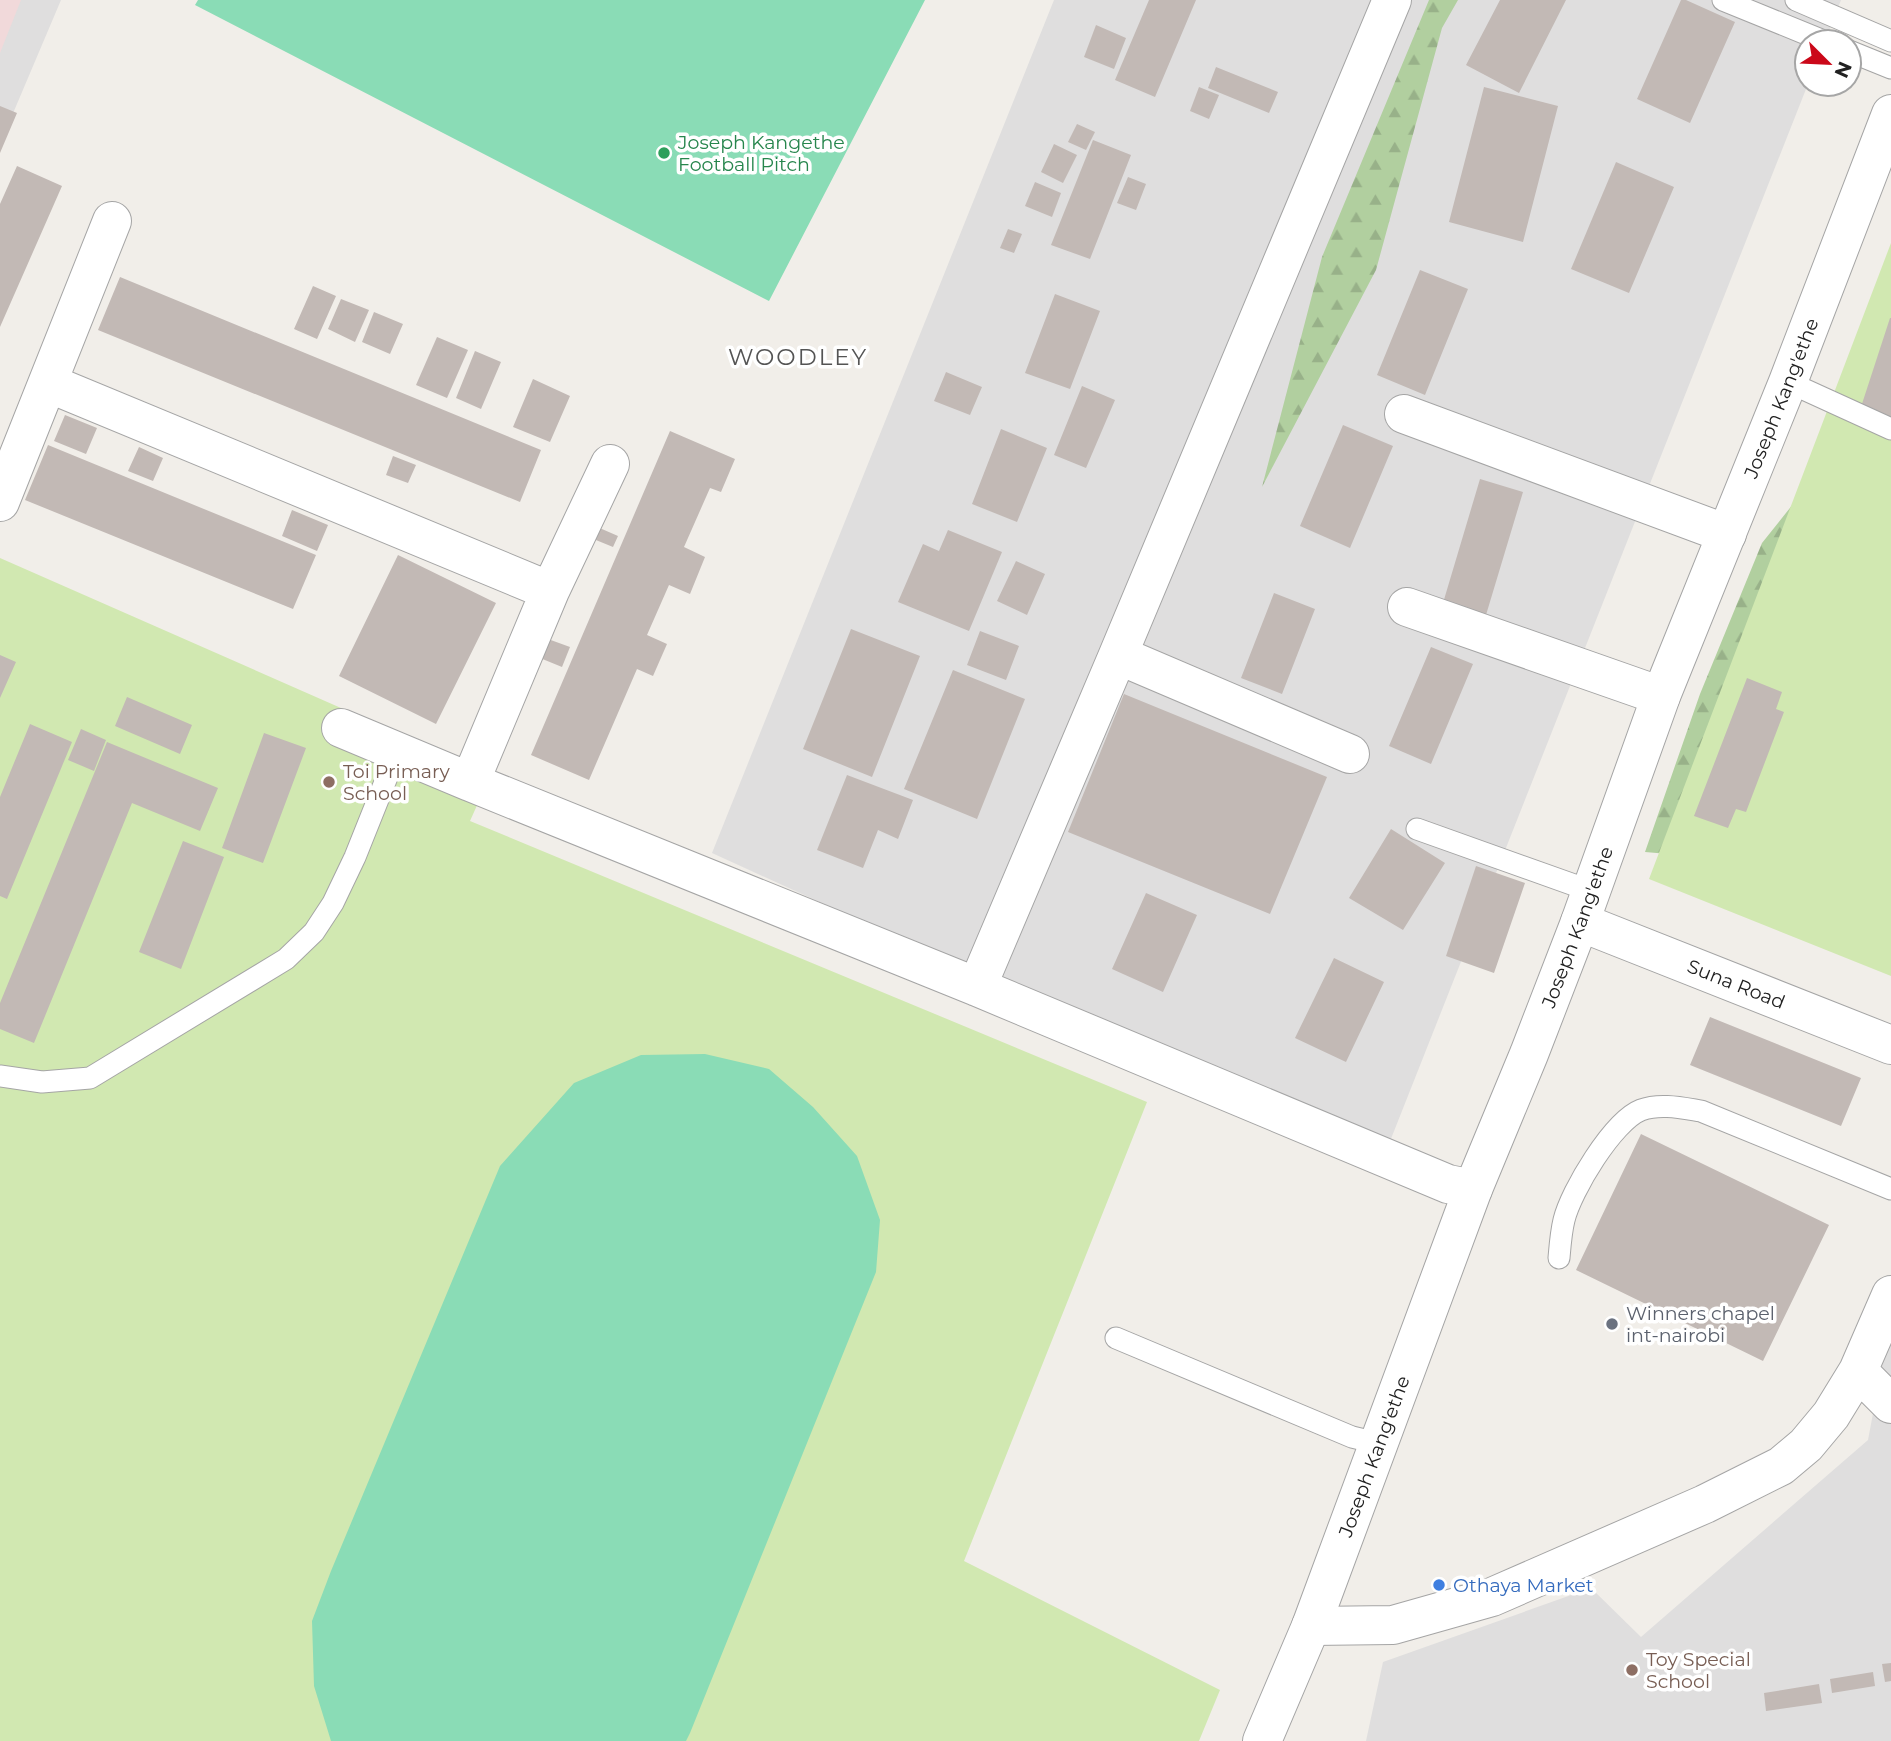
<svg xmlns="http://www.w3.org/2000/svg" width="1891" height="1741" font-family="Montserrat,sans-serif">
  <style>
    .residential { fill: #dfdede }
    .commercial { fill: #f1d9da }
    .forest { fill: url(#forest-firs) }
    .garden { fill: #d1e8b1 }
    .pitch { fill: #8adcb6 }
    .building { fill: #c2b9b5 }
    .lines { fill: none; stroke-linecap: round; stroke-linejoin: round }
    .service-casing { stroke: #a5a5a5; stroke-width: 23 }
    .minor-casing { stroke: #a5a5a5; stroke-width: 40 }
    .tertiary-casing { stroke: #a5a5a5; stroke-width: 40 }
    .service { stroke: #fff; stroke-width: 21 }
    .minor { stroke: #fff; stroke-width: 38 }
    .tertiary { stroke: #fff; stroke-width: 38 }
    .leisure-dot { fill: #2e9e5b; stroke: #fff; stroke-width: 2.5 }
    .education-dot { fill: #8d6e63; stroke: #fff; stroke-width: 2.5 }
    .worship-dot { fill: #6b7280; stroke: #fff; stroke-width: 2.5 }
    .shop-dot { fill: #3f7fe0; stroke: #fff; stroke-width: 2.5 }
    .labels { text-anchor: middle; stroke-width: 7; stroke-linejoin: round; paint-order: stroke }
    .leisure-label { font-size: 19px; fill: #27864d; stroke: #fff; text-anchor: start }
    .street-label { font-size: 19px; fill: #212121; stroke: #fff }
    .education-label { font-size: 19px; fill: #785e54; stroke: #fff; text-anchor: start }
    .worship-label { font-size: 19px; fill: #5b616d; stroke: #fff; text-anchor: start }
    .shop-label { font-size: 19px; fill: #366cbe; stroke: #fff; text-anchor: start }
    .quarter-label { font-size: 23px; letter-spacing: 2px; fill: #545454; stroke: #fff }
  </style>
  <defs>
    <pattern id="forest-firs" width="22" height="20" patternUnits="userSpaceOnUse" patternTransform="scale(1.75)"><rect width="22" height="20" fill="#b1cf9f"/><path d="M5 1l3.5 6h-7zM16 11l3.5 6h-7z" fill="#98b189"/></pattern>
  </defs>
  <rect width="100%" height="100%" fill="#f1eee9"/>
  <path class="residential" d="M 0,0 L 61,0 L 0,144 Z
    M 1054,0 L 1841,0 L 1825,42 L 1807,42 L 1808,84 L 1383,1159 L 712,853 Z
    M 1891,1318 L 1891,1741 L 1366,1741 L 1383,1662 L 1591,1588 L 1641,1637 L 1868,1440 Z"/>
  <path class="commercial" d="M 0,0 L 21,0 L 0,53 Z"/>
  <path class="forest" d="M 1429,0 L 1458,0 L 1442,28 L 1376,270 L 1262,487 L 1322,257 Z
    M 1841,444 L 1703,857 L 1645,852 L 1700,694 L 1762,543 Z"/>
  <path class="garden" d="M 1891,243 L 1891,976 L 1649,879 Z
    M 0,558 L 491,774 L 470,821 L 1147,1102 L 964,1561 L 1220,1690 L 1199,1741 L 0,1741 Z"/>
  <path class="pitch" d="M 198,0 L 925,0 L 769,301 L 195,5 Z
    M 705,1054 L 769,1069 L 813,1107 L 857,1156 L 880,1220 L 876,1272 L 690,1733 L 686,1741 L 331,1741 L 314,1686 L 312,1621 L 331,1571 L 500,1166 L 574,1083 L 641,1055 Z"/>
  <path class="building" d="M 1149,0 L 1196,0 L 1155,97 L 1115,80 Z
    M 1500,0 L 1566,0 L 1519,93 L 1466,65 Z
    M 1681,0 L 1686,0 L 1735,22 L 1690,123 L 1637,99 Z
    M 1096,25 L 1126,38 L 1114,69 L 1084,57 Z
    M 1216,67 L 1278,92 L 1269,113 L 1208,88 Z
    M 1199,87 L 1219,95 L 1209,119 L 1190,111 Z
    M 1484,87 L 1558,106 L 1523,242 L 1449,222 Z
    M 0,106 L 17,113 L 0,153 Z
    M 1077,124 L 1095,132 L 1086,150 L 1068,142 Z
    M 1093,140 L 1131,155 L 1090,259 L 1051,245 Z
    M 1054,144 L 1077,155 L 1063,183 L 1041,172 Z
    M 1616,162 L 1674,187 L 1629,293 L 1571,269 Z
    M 17,166 L 62,186 L 0,327 L 0,204 Z
    M 1128,177 L 1146,184 L 1136,210 L 1117,203 Z
    M 1035,182 L 1061,193 L 1052,217 L 1025,206 Z
    M 1008,229 L 1022,234 L 1014,253 L 1000,248 Z
    M 1420,270 L 1468,289 L 1425,395 L 1377,375 Z
    M 120,277 L 541,450 L 520,502 L 98,330 Z
    M 313,286 L 336,296 L 317,339 L 294,329 Z
    M 1055,294 L 1100,311 L 1070,389 L 1025,373 Z
    M 341,299 L 369,310 L 355,342 L 328,329 Z
    M 374,312 L 403,324 L 390,354 L 362,342 Z
    M 1890,318 L 1891,318 L 1891,420 L 1860,410 Z
    M 437,337 L 468,350 L 447,398 L 416,385 Z
    M 475,351 L 501,362 L 481,409 L 456,398 Z
    M 946,372 L 982,387 L 970,415 L 934,401 Z
    M 533,379 L 570,396 L 550,442 L 513,427 Z
    M 1082,386 L 1115,400 L 1086,468 L 1054,455 Z
    M 65,415 L 97,428 L 86,454 L 54,441 Z
    M 1343,425 L 1393,446 L 1350,548 L 1300,526 Z
    M 1001,429 L 1047,448 L 1017,522 L 972,504 Z
    M 670,431 L 735,459 L 721,492 L 710,488 L 684,547 L 705,557 L 690,594 L 669,585 L 647,635 L 667,644 L 653,676 L 637,669 L 589,780 L 531,755 Z
    M 48,445 L 316,555 L 293,609 L 25,500 Z
    M 139,447 L 163,458 L 153,481 L 128,471 Z
    M 393,456 L 416,465 L 408,483 L 386,475 Z
    M 1480,479 L 1523,492 L 1486,615 L 1443,603 Z
    M 292,510 L 328,525 L 317,551 L 282,536 Z
    M 595,526 L 618,536 L 613,547 L 591,538 Z
    M 948,530 L 1002,552 L 969,631 L 898,602 L 923,544 L 939,551 Z
    M 398,555 L 496,603 L 436,724 L 339,676 Z
    M 1016,561 L 1045,574 L 1027,615 L 997,601 Z
    M 1274,593 L 1315,609 L 1282,694 L 1241,678 Z
    M 851,629 L 920,656 L 872,777 L 803,749 Z
    M 980,631 L 1019,646 L 1006,680 L 967,665 Z
    M 548,639 L 570,647 L 562,667 L 540,658 Z
    M 1431,647 L 1473,664 L 1431,764 L 1389,746 Z
    M 0,655 L 16,662 L 0,698 Z
    M 953,670 L 1025,699 L 977,819 L 904,789 Z
    M 1747,678 L 1782,692 L 1776,709 L 1784,712 L 1746,812 L 1736,809 L 1728,828 L 1694,816 Z
    M 1124,694 L 1327,777 L 1270,914 L 1068,832 Z
    M 127,697 L 192,725 L 180,754 L 115,726 Z
    M 30,724 L 72,742 L 7,899 L 0,896 L 0,797 Z
    M 81,729 L 106,740 L 94,771 L 68,760 Z
    M 264,733 L 306,748 L 263,863 L 222,848 Z
    M 107,742 L 218,788 L 200,831 L 132,803 L 34,1043 L 0,1029 L 0,1003 Z
    M 847,775 L 913,800 L 898,839 L 878,830 L 863,868 L 817,850 Z
    M 1391,829 L 1445,863 L 1403,930 L 1349,898 Z
    M 183,841 L 224,857 L 181,969 L 139,952 Z
    M 1476,866 L 1525,883 L 1494,973 L 1446,956 Z
    M 1146,893 L 1197,915 L 1163,992 L 1112,969 Z
    M 1334,958 L 1384,982 L 1346,1062 L 1295,1038 Z
    M 1710,1017 L 1861,1078 L 1841,1126 L 1690,1065 Z
    M 1641,1134 L 1829,1225 L 1763,1361 L 1576,1270 Z
    M 1891,1663 L 1891,1681 L 1885,1682 L 1882,1664 Z
    M 1873,1672 L 1875,1686 L 1832,1693 L 1830,1679 Z
    M 1819,1684 L 1822,1703 L 1766,1711 L 1764,1693 Z"/>
  <g class="lines">
    <defs>
      <path id="service" d="M 1723,0 L 1826,42
        M 1796,0 L 1891,41
        M 1849,51 L 1891,68
        M 1788,382 L 1891,429
        M 1417,829 L 1591,891
        M 0,1076 L 42,1082 L 90,1078 L 286,959 L 314,932 L 333,903 L 355,857 L 397,752
        M 1559,1258 C 1560,1246 1561,1232 1564,1220 C 1571,1191 1613,1121 1641,1110 C 1660,1103 1682,1108 1701,1111 L 1891,1189
        M 1116,1338 L 1352,1437 L 1377,1443"/>
      <path id="minor" d="M 48,383 L 550,591
        M 1404,414 L 1727,534
        M 610,464 L 550,591 L 470,782 L 977,987 L 1448,1184 L 1473,1189
        M 0,502 L 112,221
        M 1407,607 L 1661,696
        M 1118,655 L 1350,754
        M 341,728 L 470,782
        M 977,987 L 1118,655 L 1392,0
        M 1858,1371 L 1891,1404
        M 1311,1626 L 1393,1625 L 1492,1597 L 1705,1504 L 1781,1466 L 1806,1445 L 1831,1415 L 1858,1371 L 1891,1295"/>
      <g id="tertiary">
        <path id="s1" d="M 1580,922 L 1891,1045"/>
        <path id="s2" d="M 1262,1741 L 1311,1626 L 1473,1189 L 1529,1054 L 1580,922 L 1661,696 L 1788,382 L 1891,114"/>
      </g>
    </defs>
    <use href="#service" class="service-casing"/>
    <use href="#minor" class="minor-casing"/>
    <use href="#tertiary" class="tertiary-casing"/>
    <use href="#service" class="service"/>
    <use href="#minor" class="minor"/>
    <use href="#tertiary" class="tertiary"/>
  </g>
  <circle class="leisure-dot" cx="664" cy="153" r="7"/>
  <g class="education-dot">
    <circle cx="329" cy="782" r="7"/>
    <circle cx="1632" cy="1670" r="7"/>
  </g>
  <circle class="worship-dot" cx="1612" cy="1324" r="7"/>
  <circle class="shop-dot" cx="1439" cy="1585" r="7"/>
  <g class="labels">
    <g class="leisure-label">
      <text x="678" y="149">Joseph Kangethe<tspan x="678" dy="22">Football Pitch</tspan></text>
    </g>
    <g class="street-label">
      <text dy="7" stroke="none"><textPath href="#s2" startOffset="1440">Joseph Kang'ethe</textPath></text>
      <text dy="7" stroke="none"><textPath href="#s2" startOffset="873">Joseph Kang'ethe</textPath></text>
      <text dy="7" stroke="none"><textPath href="#s1" startOffset="168">Suna Road</textPath></text>
      <text dy="7" stroke="none"><textPath href="#s2" startOffset="306">Joseph Kang'ethe</textPath></text>
    </g>
    <g class="education-label">
      <text x="343" y="778">Toi Primary<tspan x="343" dy="22">School</tspan></text>
      <text x="1646" y="1666">Toy Special<tspan x="1646" dy="22">School</tspan></text>
    </g>
    <g class="worship-label">
      <text x="1626" y="1320">Winners chapel<tspan x="1626" dy="22">int-nairobi</tspan></text>
    </g>
    <g class="shop-label">
      <text x="1453" y="1592">Othaya Market</text>
    </g>
    <g class="quarter-label">
      <text x="798" y="365">WOODLEY</text>
    </g>
  </g>
  <g transform="translate(1828 63) rotate(114)"><circle r="33" fill="#ffffff" stroke="#a6a6a6" stroke-width="2"/>
  <path d="M0-5L12 26L0 18L-12 26Z" fill="#cb0819"/>
  <text y="-10" font-size="19" font-weight="bold" text-anchor="middle" fill="#212121">N</text>
  </g>
</svg>
